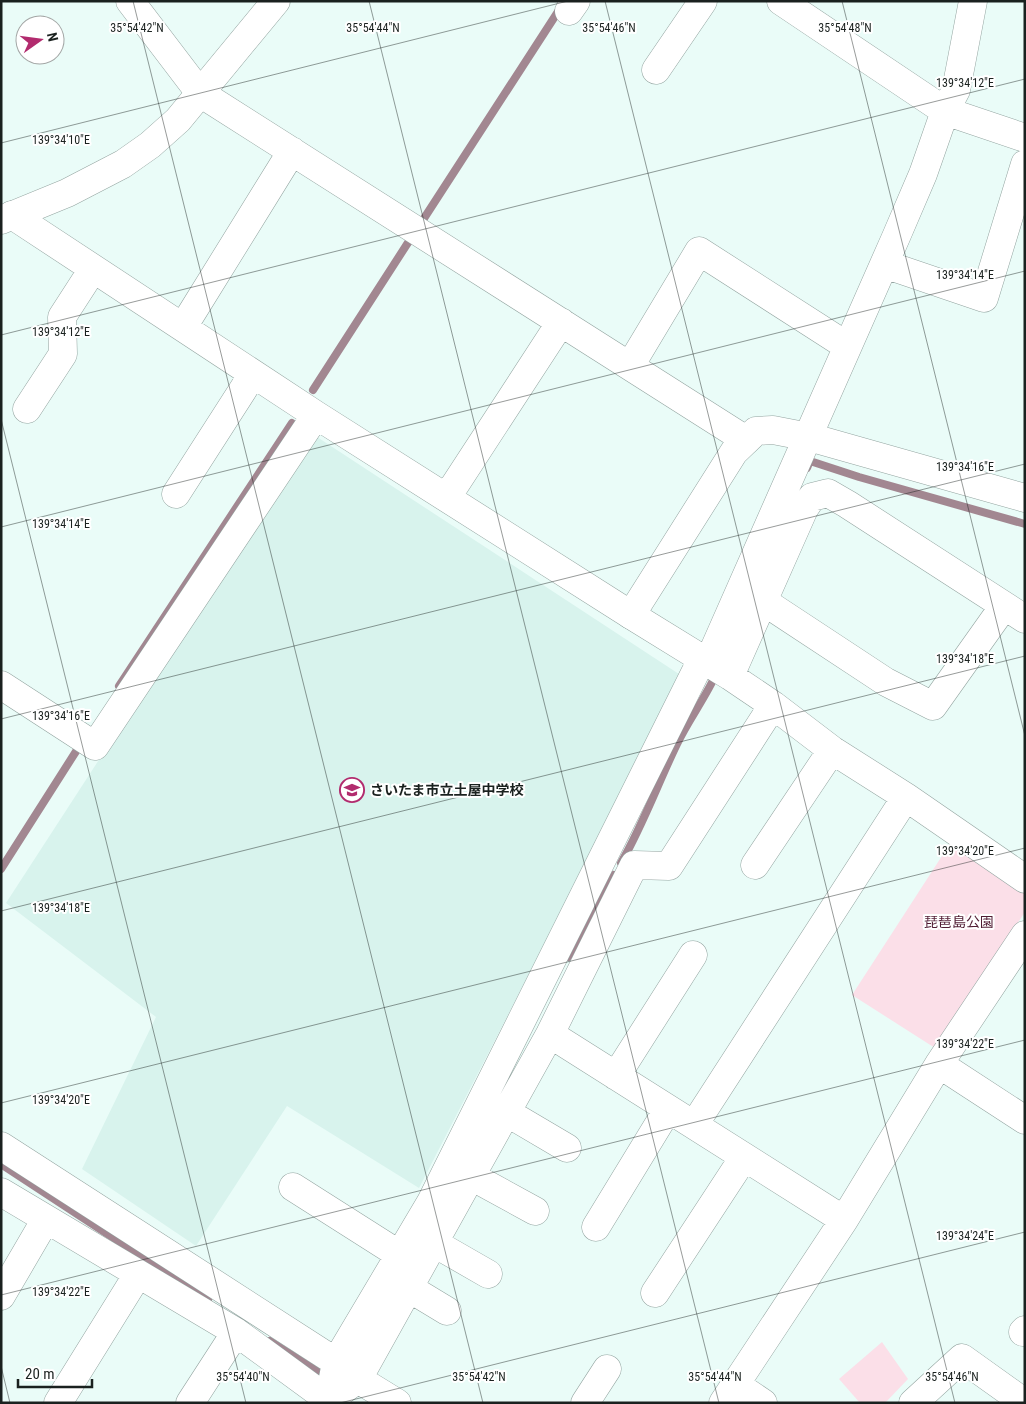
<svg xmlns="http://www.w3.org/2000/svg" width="1026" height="1404" font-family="'Roboto Condensed','Noto Sans JP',sans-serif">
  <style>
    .built { fill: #d8f3ed }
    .green { fill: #fbdfe8 }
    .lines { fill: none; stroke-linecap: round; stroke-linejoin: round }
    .stream { stroke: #a28791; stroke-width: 8 }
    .street-casing { stroke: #93a4a0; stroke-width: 29 }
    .secondary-casing { stroke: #93a4a0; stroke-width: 29 }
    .street { stroke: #fff; stroke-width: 28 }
    .secondary { stroke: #fff; stroke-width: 28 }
    .ticks { fill: none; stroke: #1a211f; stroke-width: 1; stroke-opacity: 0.45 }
    .labels { text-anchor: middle; stroke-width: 4; stroke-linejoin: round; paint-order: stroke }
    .poi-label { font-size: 14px; font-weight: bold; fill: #1a211f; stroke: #fff; text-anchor: start }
    .park-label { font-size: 14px; fill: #501c33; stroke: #fff }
    .ticks-label { font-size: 12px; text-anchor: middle; fill: #1a211f; stroke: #fff; stroke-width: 4; stroke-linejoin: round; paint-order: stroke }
  </style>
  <rect width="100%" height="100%" fill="#eafcf8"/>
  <path class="built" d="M 311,433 L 682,676 L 419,1188 L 287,1106 L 196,1246 L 82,1169 L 156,1017 L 6,903 Z"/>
  <path class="green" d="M 951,842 L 1025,889 L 1025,912 L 935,1048 L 852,995 Z
    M 882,1342 L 908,1379 L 885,1403 L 860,1403 L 839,1379 Z"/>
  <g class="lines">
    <path class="stream" d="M 421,223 L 561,7
      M 313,390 L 411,238
      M 807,468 L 810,461 L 859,477 L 1025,524
      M 119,686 L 292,423
      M 621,863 C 643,825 658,783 677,744 C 689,719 706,697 717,672
      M 1,869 L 82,742
      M 568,957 L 614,875
      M 1,1164 L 208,1300
      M 270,1341 L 317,1371 L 329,1375"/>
    <defs>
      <path id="street" d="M 130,1 L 200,93 L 746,440
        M 973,1 L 956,90 L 945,111 L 1025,138
        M 569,11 L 576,1
        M 656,70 L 703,1
        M 12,215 L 316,415 L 631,615 L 730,676 L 773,705 L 832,750 L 906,797 L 1025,879
        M 884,264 L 984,298 L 1025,164
        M 183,327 L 292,151
        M 630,366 L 699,251 L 847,346
        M 27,409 L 63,354 L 62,317 L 93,269
        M 176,494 L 253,374
        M 447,497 L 561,322
        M 763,601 L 886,682 L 933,706 L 1004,606
        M 708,663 L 896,237 L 923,174 L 945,111 L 781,1
        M 730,676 L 804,509 L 812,497 L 828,493 L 847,504 L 1025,619
        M 1,685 L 95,746 L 316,415
        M 755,865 L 832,750
        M 550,1034 L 844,1220
        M 939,1064 L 1025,1120
        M 616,1076 L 693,955
        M 506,1112 L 567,1148
        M 694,1125 L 906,797
        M 1,1146 L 336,1362
        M 471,1176 L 535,1211
        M 293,1187 L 400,1255
        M 1,1192 L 236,1332 L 329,1400 L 336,1362 L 431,1202 L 702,659
        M 596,1227 L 668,1109
        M 434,1243 L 488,1274
        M 409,1288 L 447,1311
        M 655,1293 L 744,1157
        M 1,1296 L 46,1219
        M 1023,1332 L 1025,1330
        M 358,1379 L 397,1403
        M 735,1384 L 763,1403
        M 58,1403 L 138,1274
        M 190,1403 L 236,1332
        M 326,1403 L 329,1400 L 358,1379 L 550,1034 L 634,865 L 669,866 L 773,705
        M 585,1403 L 607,1369
        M 723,1403 L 844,1220 L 939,1064 L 1025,935
        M 913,1403 L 962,1358 L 1025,1403"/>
      <path id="secondary" d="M 1,220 L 67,193 L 123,164 L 150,145 L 178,120 L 276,1
        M 631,615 L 734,452 L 756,431 L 773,430 L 809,437 L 1025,498"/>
    </defs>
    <use href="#street" class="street-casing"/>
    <use href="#secondary" class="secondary-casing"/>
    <use href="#street" class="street"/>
    <use href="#secondary" class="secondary"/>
  </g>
  <path class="ticks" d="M 133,1 L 483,1403M 369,1 L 719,1403M 605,1 L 955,1403M 842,1 L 1025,736M 1,143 L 568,1M 1,335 L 1025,79M 1,419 L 246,1403M 1,527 L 1025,271M 1,719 L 1025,464M 1,911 L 1025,656M 1,1103 L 1025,848M 1,1295 L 1025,1040M 1,1366 L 10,1403M 340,1403 L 1025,1232"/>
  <defs>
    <symbol id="school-ring" viewBox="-11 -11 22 22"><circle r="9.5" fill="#fff" stroke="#b22b6e" stroke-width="1.5"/><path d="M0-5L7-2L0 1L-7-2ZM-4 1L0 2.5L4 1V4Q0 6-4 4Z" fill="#b22b6e"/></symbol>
  </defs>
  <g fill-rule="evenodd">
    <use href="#school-ring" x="338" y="776" width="28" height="28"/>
  </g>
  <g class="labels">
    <g class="poi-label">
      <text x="370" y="795">さいたま市立土屋中学校</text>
    </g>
    <g class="park-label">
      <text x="959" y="927">琵琶島公園</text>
    </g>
  </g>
  <g class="ticks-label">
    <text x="137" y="32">35°54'42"N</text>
    <text x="373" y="32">35°54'44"N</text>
    <text x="609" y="32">35°54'46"N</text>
    <text x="845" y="32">35°54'48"N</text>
    <text x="965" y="87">139°34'12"E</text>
    <text x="61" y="144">139°34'10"E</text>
    <text x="965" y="279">139°34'14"E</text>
    <text x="61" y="336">139°34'12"E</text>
    <text x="965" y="471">139°34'16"E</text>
    <text x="61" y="528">139°34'14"E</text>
    <text x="965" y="663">139°34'18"E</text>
    <text x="61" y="720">139°34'16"E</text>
    <text x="965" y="855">139°34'20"E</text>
    <text x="61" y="912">139°34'18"E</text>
    <text x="965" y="1048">139°34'22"E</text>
    <text x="61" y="1104">139°34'20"E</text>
    <text x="965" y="1240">139°34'24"E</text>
    <text x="61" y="1296">139°34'22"E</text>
    <text x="243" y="1381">35°54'40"N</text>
    <text x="479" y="1381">35°54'42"N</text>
    <text x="715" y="1381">35°54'44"N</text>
    <text x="952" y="1381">35°54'46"N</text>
  </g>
  <rect width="1026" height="1404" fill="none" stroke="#1a211f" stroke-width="5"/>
  <g transform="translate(40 40) rotate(76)"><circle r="24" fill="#ffffff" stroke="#a3a6a5"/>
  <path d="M0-4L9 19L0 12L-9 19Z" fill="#b22b6e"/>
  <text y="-8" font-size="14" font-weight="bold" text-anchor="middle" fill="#1a211f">N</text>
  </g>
  <path d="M18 1379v8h74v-8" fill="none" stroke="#1a211f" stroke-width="2.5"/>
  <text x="25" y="1379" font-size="15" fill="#1a211f" stroke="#ffffff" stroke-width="4" paint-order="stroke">20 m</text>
</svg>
